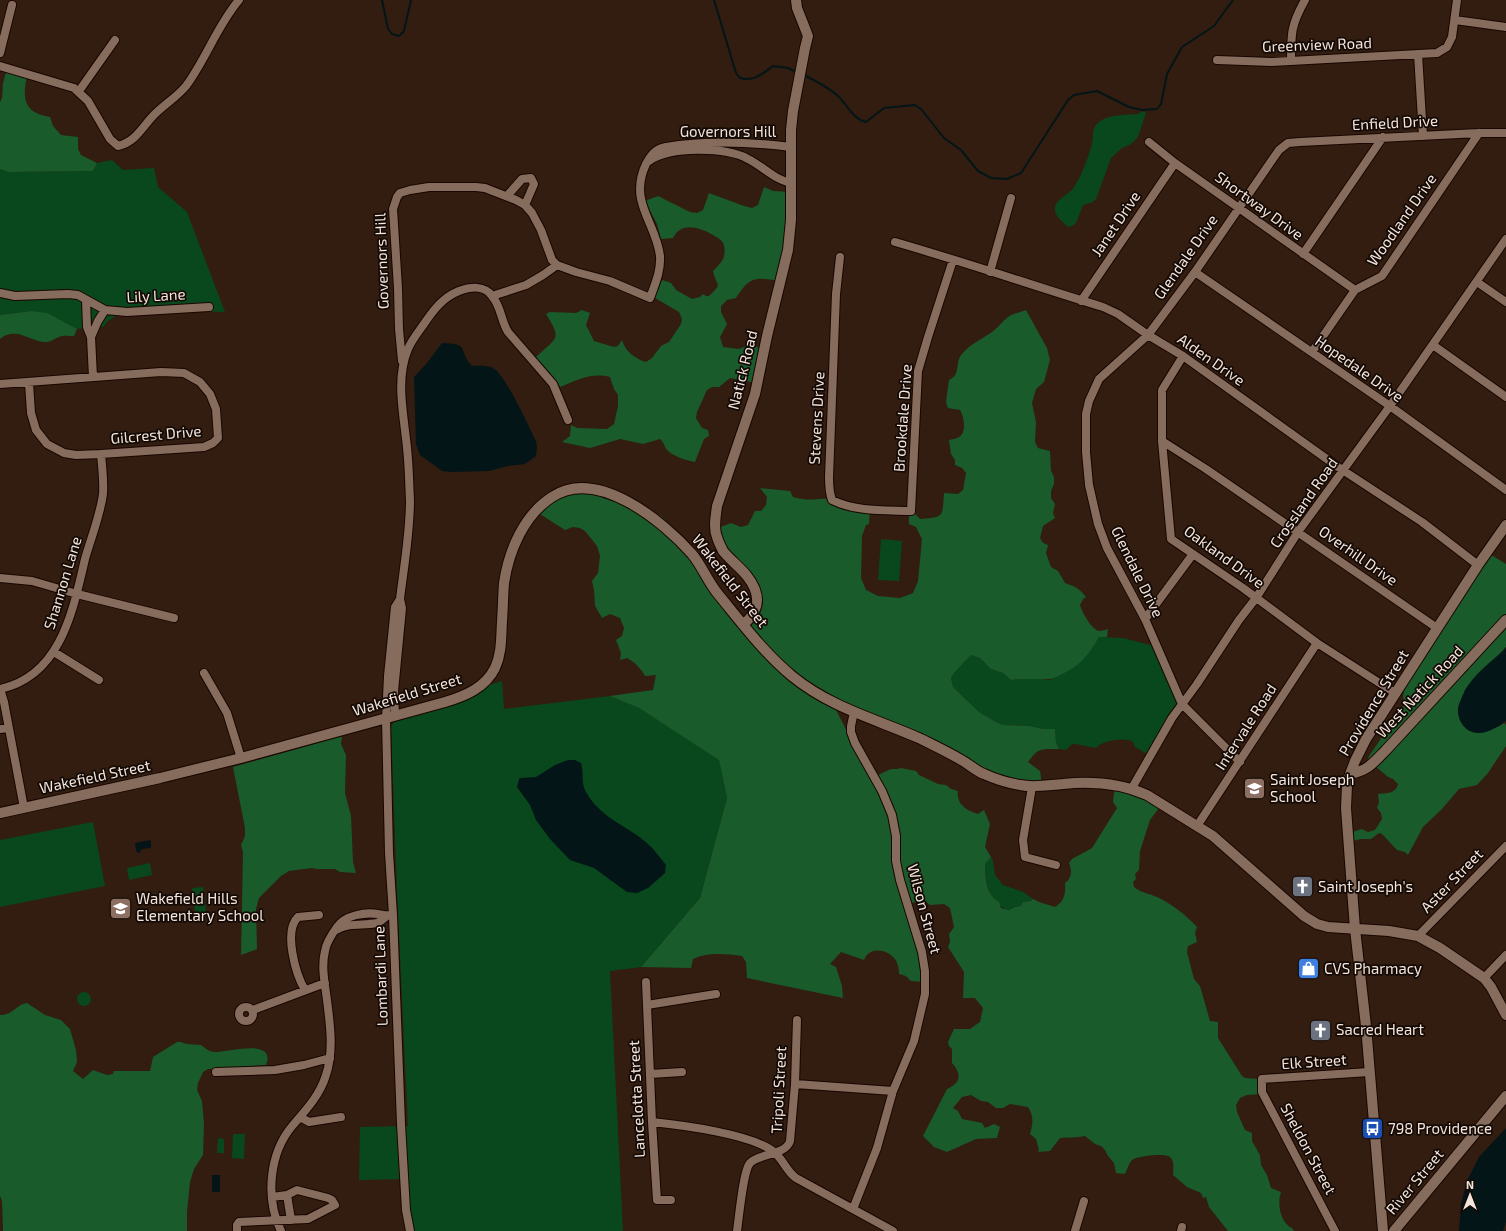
<svg xmlns="http://www.w3.org/2000/svg" width="1506" height="1231" font-family="'Exo 2',sans-serif">
  <style>
    .green { fill: #09481c }
    .forest { fill: #195b2a }
    .water { fill: #031517 }
    .lines { fill: none; stroke-linecap: round; stroke-linejoin: round }
    .stream { stroke: #031517; stroke-width: 2 }
    .street-casing { stroke: #190600; stroke-width: 10 }
    .secondary-casing { stroke: #190600; stroke-width: 12 }
    .street { stroke: #866c5d; stroke-width: 8 }
    .secondary { stroke: #866c5d; stroke-width: 10 }
    .labels { text-anchor: middle; stroke-width: 3.5; stroke-linejoin: round; paint-order: stroke }
    .street-label { font-size: 15px; fill: #f4e4dc; stroke: #130a05 }
    .poi-label { font-size: 15px; fill: #f4e4dc; stroke: #130a05; text-anchor: start }
  </style>
  <rect width="100%" height="100%" fill="#321d10"/>
  <path class="green" d="M 1142,111 L 1146,113 L 1138,137 L 1131,144 L 1122,148 L 1111,158 L 1096,199 L 1093,202 L 1083,205 L 1076,223 L 1072,226 L 1068,227 C 1062,221 1054,216 1055,207 C 1056,199 1070,194 1074,187 C 1082,175 1088,158 1092,144 C 1094,138 1091,129 1097,124 C 1106,114 1125,115 1138,114 Z
    M 112,160 L 123,170 L 154,168 L 158,187 L 187,212 L 225,312 L 142,310 L 122,312 L 108,321 L 103,327 L 75,329 L 31,311 L 0,315 L 0,169 L 8,172 L 93,171 L 97,163 Z
    M 881,539 L 902,541 L 899,581 L 878,580 Z
    M 1099,637 L 1123,638 L 1150,645 L 1156,645 L 1183,704 L 1149,755 L 1135,747 L 1133,742 C 1124,737 1104,740 1096,748 C 1087,747 1081,744 1072,744 L 1066,750 L 1059,749 L 1056,742 L 1055,729 L 1044,729 L 1029,726 L 1003,725 L 996,722 L 979,712 L 953,687 L 951,678 L 954,673 L 971,655 L 980,658 L 991,669 L 1003,673 L 1011,680 L 1025,678 L 1050,680 L 1091,650 Z
    M 502,681 L 504,709 L 610,696 L 639,708 L 719,759 L 727,798 L 700,898 L 641,967 L 610,971 L 623,1231 L 414,1231 L 408,1210 L 406,1179 L 359,1180 L 360,1127 L 408,1126 L 397,892 L 391,726 L 394,722 L 462,702 L 472,697 L 489,685 Z
    M 93,822 L 105,886 L 0,907 L 0,840 Z
    M 991,857 L 993,861 L 995,875 L 1003,885 L 1023,892 L 1033,899 L 1031,901 L 1023,902 L 1021,906 L 1015,907 L 1009,910 C 989,904 985,882 985,864 Z
    M 150,863 L 152,875 L 129,880 L 127,868 Z
    M 203,887 L 206,912 L 195,913 L 192,888 Z
    M77 999a7 7 0 1 1 14 0a7 7 0 1 1-14 0Z
    M 233,1134 L 245,1134 L 244,1159 L 232,1158 Z
    M 218,1138 L 224,1139 L 224,1153 L 217,1153 Z"/>
  <path class="forest" d="M 7,69 L 27,76 C 22,99 24,113 50,117 L 53,126 L 61,135 L 78,137 L 78,149 L 81,155 L 97,163 L 93,171 L 8,172 L 0,169 L 0,102 L 2,98 L 3,83 Z
    M 764,187 L 773,191 L 790,192 L 780,281 C 755,277 750,276 736,298 L 727,300 L 721,306 L 721,312 L 727,324 L 720,337 L 723,347 L 739,349 L 749,345 L 764,349 L 756,383 L 730,378 L 719,387 L 712,387 L 707,390 L 697,412 L 696,418 L 702,428 L 708,430 L 709,436 L 704,439 L 695,462 C 686,460 674,457 667,450 C 664,446 665,444 660,439 L 643,444 L 620,439 L 590,448 L 562,442 L 570,436 L 571,425 L 577,428 L 607,429 L 614,424 L 618,406 L 618,395 L 614,389 L 610,377 C 591,372 577,380 560,387 L 553,377 L 536,357 C 556,337 563,341 546,314 L 550,312 L 576,313 L 582,310 L 590,313 L 586,325 L 594,341 L 614,347 L 618,346 L 622,340 C 625,351 635,359 646,362 L 652,358 L 661,346 L 669,342 L 681,324 L 682,319 L 679,312 L 655,298 L 662,280 L 671,283 L 676,290 L 692,299 L 700,297 L 703,294 L 706,296 L 709,296 C 724,282 716,287 713,271 C 717,267 723,261 724,256 C 725,252 725,247 723,243 C 721,239 715,236 711,234 C 698,227 681,222 673,238 L 661,239 L 657,224 L 645,201 L 658,196 L 690,212 L 697,213 L 703,210 L 709,193 L 744,206 L 752,208 L 758,205 Z
    M 1026,310 L 1047,348 L 1050,360 L 1044,382 L 1036,389 L 1032,403 L 1036,422 L 1035,442 L 1038,448 L 1050,451 L 1051,471 L 1054,477 L 1054,484 L 1051,491 L 1051,498 L 1055,504 L 1053,513 L 1055,518 L 1043,526 L 1040,538 L 1043,543 L 1048,545 L 1046,553 L 1051,567 L 1058,571 L 1065,583 C 1076,587 1079,588 1086,597 L 1083,599 L 1080,605 C 1082,612 1091,629 1099,631 C 1101,631 1105,630 1108,629 L 1107,637 L 1099,637 C 1089,655 1079,667 1060,675 C 1056,677 1052,679 1048,679 C 1036,680 1024,678 1011,680 L 1003,673 L 991,669 L 980,658 L 971,655 L 954,673 L 951,678 L 953,687 L 979,712 L 996,722 L 1003,725 L 1029,726 L 1044,729 L 1055,729 L 1056,742 L 1059,749 C 1041,749 1039,747 1028,762 L 1040,771 L 1042,785 L 1006,781 L 953,755 L 835,708 L 857,751 L 876,776 L 891,769 L 897,769 L 901,768 L 916,771 L 919,775 L 938,784 L 946,785 L 951,789 L 958,791 C 956,804 967,811 978,814 L 984,810 L 990,824 L 985,847 L 991,857 L 985,864 C 985,877 986,895 999,902 L 1001,908 L 1009,910 L 1015,907 L 1021,906 L 1023,902 L 1031,901 L 1033,899 L 1039,902 L 1055,907 C 1064,902 1066,893 1065,883 C 1072,878 1072,871 1069,863 L 1072,859 L 1092,848 L 1117,808 L 1113,802 L 1115,785 L 1161,805 L 1150,820 L 1140,851 L 1139,870 L 1135,874 L 1136,879 L 1133,882 L 1134,887 C 1141,893 1148,893 1157,897 C 1172,904 1186,915 1197,927 L 1195,933 L 1197,942 L 1188,946 L 1187,952 L 1194,979 L 1200,986 L 1210,1021 L 1218,1022 L 1218,1038 L 1242,1076 L 1245,1078 L 1259,1079 L 1262,1094 L 1247,1095 L 1240,1098 L 1236,1105 L 1237,1112 L 1245,1130 L 1252,1133 L 1252,1141 L 1260,1155 L 1261,1165 L 1267,1175 L 1271,1188 L 1281,1192 C 1277,1204 1280,1222 1292,1228 L 1294,1231 L 1228,1231 L 1209,1207 L 1206,1197 L 1203,1198 L 1201,1193 L 1187,1187 L 1173,1175 C 1173,1169 1175,1161 1170,1157 C 1165,1153 1137,1156 1132,1160 C 1129,1163 1127,1170 1125,1174 L 1116,1173 L 1114,1163 L 1108,1156 L 1105,1150 L 1101,1146 L 1095,1144 L 1085,1136 C 1076,1138 1069,1137 1060,1138 L 1050,1151 L 1038,1152 L 1039,1150 L 1036,1139 L 1030,1134 C 1033,1124 1034,1116 1028,1107 L 1010,1104 L 1003,1108 L 996,1108 L 988,1102 L 981,1101 L 971,1095 L 962,1097 L 953,1108 L 958,1111 L 962,1119 L 982,1123 L 985,1128 L 994,1124 L 1000,1127 L 997,1138 L 976,1139 L 947,1152 L 934,1147 L 923,1136 L 947,1089 C 961,1083 962,1074 952,1063 L 952,1049 L 949,1046 L 948,1042 L 954,1029 L 970,1029 L 980,1022 L 983,1008 L 975,998 L 963,998 L 964,972 L 948,947 L 950,942 L 949,934 L 954,927 L 950,908 L 944,904 L 930,905 L 925,901 L 910,903 L 925,982 L 911,981 L 906,976 L 899,974 C 899,968 898,964 895,959 C 887,949 869,946 864,960 L 841,952 L 830,964 L 836,967 L 842,986 L 843,998 L 747,978 L 746,962 L 742,956 C 726,954 708,952 693,959 L 691,968 L 641,967 L 700,898 L 727,798 L 719,760 L 639,708 L 610,696 L 653,690 L 656,675 L 645,676 C 641,669 635,662 627,658 L 620,660 L 621,653 L 616,640 L 622,636 L 624,628 L 620,618 L 610,614 L 602,618 L 595,606 L 594,590 L 592,581 L 598,573 L 600,556 L 597,546 L 585,531 L 580,528 L 573,527 L 565,530 L 532,509 L 542,498 L 558,490 L 626,496 L 661,516 L 678,532 L 699,556 L 746,626 L 758,593 L 729,556 L 718,528 L 731,523 L 741,527 L 748,525 L 755,511 L 761,511 L 766,505 L 767,497 L 760,488 L 790,491 L 793,497 C 810,502 817,498 832,499 C 844,500 858,506 870,509 L 869,524 L 866,525 L 862,536 L 861,578 L 866,590 L 878,596 L 900,598 L 913,593 L 918,581 L 922,539 L 916,527 L 909,524 L 909,511 L 911,510 L 920,519 C 945,517 942,517 944,493 L 958,494 L 963,490 L 966,473 L 962,468 L 955,465 L 955,460 L 951,454 L 949,440 C 952,439 956,439 959,437 C 967,433 964,416 960,410 L 948,408 L 946,402 L 949,380 C 962,374 954,363 962,354 C 970,344 982,339 992,332 C 999,327 1004,319 1011,315 C 1016,313 1021,312 1026,310 Z
    M 31,311 L 47,313 L 77,329 L 74,336 C 69,336 63,335 59,337 C 55,338 51,342 47,342 C 32,343 16,325 0,339 L 0,315 Z
    M 1488,553 L 1506,564 L 1506,647 L 1465,691 L 1458,708 L 1460,721 L 1498,727 L 1504,723 L 1506,725 L 1506,746 L 1488,773 L 1477,785 L 1459,789 L 1442,809 L 1423,827 L 1408,855 L 1405,852 L 1397,850 L 1382,834 L 1379,833 L 1371,839 L 1361,839 L 1349,842 L 1349,833 L 1362,829 L 1368,832 L 1375,830 L 1382,819 L 1381,813 L 1377,808 L 1379,802 L 1378,794 C 1386,793 1396,794 1398,784 L 1393,779 L 1388,777 L 1368,760 L 1369,756 L 1404,705 L 1403,696 L 1408,673 Z
    M 342,736 L 341,744 L 346,755 L 345,793 L 351,816 L 353,862 L 356,873 L 340,872 L 335,869 L 317,869 L 312,868 L 289,871 L 281,876 L 259,898 L 256,909 L 257,949 L 241,955 L 243,852 L 241,845 L 245,836 L 245,828 L 233,767 Z
    M 27,1003 L 45,1015 L 61,1020 L 70,1029 L 76,1050 L 77,1062 L 73,1071 L 83,1079 L 93,1070 L 107,1075 L 113,1074 L 114,1071 L 150,1071 L 153,1057 L 177,1042 L 181,1042 L 186,1044 L 201,1045 C 205,1048 209,1052 215,1052 C 227,1053 277,1037 266,1065 L 208,1069 L 203,1072 L 198,1083 L 197,1090 L 202,1101 L 204,1124 L 203,1155 L 194,1169 L 190,1182 L 187,1212 L 187,1231 L 3,1231 L 2,1201 L 0,1196 L 0,1015 C 14,1015 15,1005 27,1003 Z"/>
  <path class="water" d="M 442,343 C 471,344 457,349 472,366 C 478,366 487,365 493,368 C 505,374 529,427 536,441 L 537,447 L 536,456 L 525,464 L 508,466 L 489,471 L 451,472 L 442,471 L 420,455 L 416,444 L 414,377 L 427,363 Z
    M 1506,647 L 1506,721 C 1499,726 1487,734 1478,733 C 1465,733 1457,720 1458,708 C 1459,703 1463,695 1465,690 C 1475,674 1489,663 1503,651 Z
    M 568,760 L 575,760 L 581,763 C 584,771 581,782 585,790 C 599,818 627,825 648,844 C 655,850 660,858 666,865 L 665,873 L 648,888 L 637,893 L 627,892 L 594,868 L 570,860 L 550,839 L 536,820 L 530,805 L 517,787 L 519,779 L 521,778 L 536,777 L 555,765 Z
    M 150,840 L 151,842 L 151,848 L 142,849 L 139,853 L 136,851 L 135,843 Z
    M 1506,1128 L 1506,1222 L 1503,1231 L 1459,1231 L 1461,1204 L 1467,1181 L 1479,1157 Z
    M 212,1175 L 220,1175 L 220,1192 L 212,1192 Z"/>
  <g class="lines">
    <path class="stream" d="M 382,0 L 388,29 L 392,34 L 399,36 L 404,31 L 411,0
      M 714,0 L 736,73 L 740,78 C 754,82 762,74 773,66 L 788,68 L 796,72
      M 804,75 C 816,81 830,88 839,97 C 848,106 853,119 866,122 L 884,108 L 915,105 L 921,109 L 944,138 L 961,150 L 978,171 L 991,178 L 1007,179 L 1021,173 L 1068,100 L 1074,95 L 1097,91 L 1129,107 L 1142,110 L 1157,109 L 1161,104 L 1167,74 L 1182,47 L 1214,26 L 1233,0"/>
    <defs>
      <path id="street" d="M 1455,20 L 1506,27
        M 0,53 L 12,5
        M 1418,54 L 1423,136
        M 1217,60 L 1272,62 L 1437,53 L 1447,47 L 1452,37 L 1457,0
        M 1291,61 C 1291,33 1291,25 1305,0
        M 0,66 L 74,88 L 88,101 L 110,139 L 118,146 C 135,142 141,129 152,117 C 162,106 176,98 186,86 C 206,59 217,26 239,0
        M 79,91 L 115,40
        M 1149,142 L 1175,163 L 1355,290
        M 649,161 C 670,146 726,147 748,159 C 764,167 773,179 791,183
        M 507,196 L 522,179 L 531,178 L 534,184 L 525,205
        M 895,242 C 965,262 1034,286 1103,307 L 1118,314 L 1148,335 L 1183,356 L 1338,467 L 1422,522 L 1478,565
        M 1303,254 L 1383,137
        M 840,257 L 836,294 L 829,477 C 829,485 829,492 832,500 C 856,512 885,510 911,511 L 918,371 L 928,337 L 953,260
        M 990,272 L 1011,198
        M 1195,272 L 1390,406 L 1506,490
        M 1477,282 L 1506,302
        M 0,293 L 15,296 L 68,294 L 78,295 L 105,310 L 127,312 L 209,307
        M 492,296 C 501,306 501,321 508,332 L 553,384 L 568,420
        M 86,300 L 87,327 L 91,337 L 93,377
        M 1081,301 L 1175,163
        M 91,337 L 98,321 L 105,310
        M 1433,345 L 1506,397
        M 1312,352 L 1355,290 L 1382,276 L 1479,133
        M 1183,356 L 1162,390 L 1162,441 L 1171,539 L 1243,588 L 1317,643 L 1395,693
        M 402,361 L 399,329 L 398,288 L 393,209 L 397,197 L 400,193 L 410,190 L 429,187 L 476,187 L 485,188 L 516,200 L 525,205 L 532,213 L 541,230 L 552,260 L 557,265 L 576,272 L 610,281 L 650,298 C 655,284 661,271 660,256 C 656,222 628,202 646,164 C 651,155 655,149 666,147 C 707,140 750,142 791,147
        M 0,384 L 161,372 L 184,373 L 200,382 L 210,394 L 216,409 L 218,438 L 213,443 L 204,447 L 101,454 L 76,455 L 64,453 L 47,444 L 36,430 L 31,413 L 29,383
        M 1162,441 L 1206,469 L 1437,628
        M 0,578 L 32,581 L 77,594 L 174,618
        M 1145,619 L 1193,554
        M 54,652 L 99,680
        M 204,673 L 227,713 L 241,758
        M 0,689 C 61,676 73,610 85,559 C 91,538 100,516 103,494 C 104,481 102,467 101,454
        M 0,689 L 4,702 L 24,808
        M 395,716 L 394,691 L 402,608 L 400,599
        M 0,729 L 9,728
        M 1240,762 L 1182,704 L 1145,619 L 1107,548 L 1098,524 L 1089,485 L 1086,452 L 1086,414 L 1089,401 L 1099,379 L 1148,335 L 1195,272 L 1279,150 L 1288,143 L 1300,142 L 1479,133 L 1506,133
        M 1032,787 L 1023,840 L 1025,857 L 1056,865
        M 1132,788 L 1172,718 L 1197,684 L 1239,620 L 1256,598 L 1298,532 L 1390,406 L 1506,239
        M 1197,826 L 1317,643
        M 336,930 C 351,922 362,926 377,923 C 380,922 384,918 387,916
        M 1418,936 L 1506,846
        M 1484,978 L 1506,955
        M 646,982 L 652,1122 L 657,1200 L 671,1200
        M 305,990 C 296,975 283,931 298,917 L 319,915
        M 647,1005 L 716,994
        M239 1014a7 7 0 1 1 14 0a7 7 0 1 1-14 0Z
        M 253,1010 L 325,983
        M 216,1072 L 275,1070 L 304,1065 L 330,1058
        M 650,1074 L 682,1072
        M 795,1084 L 893,1091
        M 300,1117 L 309,1122 L 341,1117
        M 652,1122 C 681,1125 752,1134 774,1152 C 783,1159 786,1171 796,1178 L 893,1231
        M 287,1195 L 291,1220
        M 853,1209 L 877,1148 L 893,1091 L 914,1041 L 925,994 L 925,971 L 922,952 L 900,880 L 896,861 L 896,836 L 892,815 L 882,791 L 855,743 L 851,732 L 851,726 L 854,712
        M 237,1231 L 237,1225 L 239,1222 L 308,1219 L 335,1205 L 332,1200 L 328,1198 L 297,1190 L 287,1195 L 272,1197
        M 281,1231 C 265,1198 269,1153 293,1125 C 306,1110 320,1095 326,1075 C 334,1051 330,1024 327,1000 C 325,984 321,967 325,951 C 326,943 332,934 337,927 C 345,915 365,912 378,914 C 384,915 388,916 393,915
        M 410,1231 L 406,1210 L 401,1124 L 393,915 L 389,853 L 386,719 L 388,676 L 395,607 L 400,599 C 404,566 410,533 410,500 C 409,482 409,465 407,448 C 404,415 395,380 408,349 C 412,339 420,330 426,321 C 435,308 444,297 459,291 C 470,287 485,285 492,296 L 526,285 L 543,275 L 557,265
        M 737,1231 C 739,1218 743,1171 750,1163 C 760,1153 786,1155 790,1141 L 795,1084 L 797,1020
        M 1075,1231 L 1084,1201
        M 1181,1231 L 1182,1227
        M 1335,1231 L 1262,1092 L 1262,1079 L 1369,1072"/>
      <path id="secondary" d="M 744,624 C 761,609 761,594 747,576 C 740,567 730,560 723,551 C 721,547 718,541 717,537 C 713,528 716,515 717,506 L 755,394 L 767,336 L 788,250 L 791,220 L 791,130 L 793,111 L 805,48 L 808,36 L 797,8 L 796,0
        M 1350,774 C 1369,770 1373,763 1386,750 L 1506,620
        M 0,813 L 160,778 L 241,758 L 445,702 C 465,696 485,688 495,668 C 502,653 501,637 502,621 C 503,608 503,595 504,583 C 509,550 524,515 552,497 C 597,467 663,521 692,554 C 702,566 708,582 718,594 C 741,622 764,653 792,676 C 831,708 876,719 921,739 C 935,746 950,753 963,761 C 970,765 976,771 984,774 C 995,779 1008,783 1020,785 C 1035,788 1048,785 1063,784 C 1092,781 1120,783 1147,795 L 1213,836 L 1304,916 L 1317,924 L 1328,927 L 1389,931 L 1418,936 L 1440,948 L 1484,978 L 1491,987 L 1506,1015
        M 1383,1231 L 1366,1026 L 1355,929 L 1346,808 L 1347,785 L 1350,774 L 1355,761 L 1366,739 L 1478,565 L 1506,525
        M 1394,1231 L 1506,1096"/>
    </defs>
    <use href="#street" class="street-casing"/>
    <use href="#secondary" class="secondary-casing"/>
    <use href="#street" class="street"/>
    <use href="#secondary" class="secondary"/>
  </g>
  <defs>
    <symbol id="school-square" viewBox="-11 -11 22 22"><rect x="-9" y="-9" width="18" height="18" rx="4" fill="#8d6e63" stroke="#130a05"/><path d="M0-5L7-2L0 1L-7-2ZM-4 1L0 2.5L4 1V4Q0 6-4 4Z" fill="#fff"/></symbol>
    <symbol id="church-square" viewBox="-11 -11 22 22"><rect x="-9" y="-9" width="18" height="18" rx="4" fill="#6b7280" stroke="#130a05"/><path d="M-1.2-6h2.4v3.5h3.3v2.4h-3.3V6h-2.4V-.1h-3.3v-2.4h3.3Z" fill="#fff"/></symbol>
    <symbol id="shop-square" viewBox="-11 -11 22 22"><rect x="-9" y="-9" width="18" height="18" rx="4" fill="#3f7fe0" stroke="#130a05"/><path d="M-5-2.5h2.3a2.7 3.5 0 0 1 5.4 0H5L5.5 6h-11ZM-1.5-2.5h3a1.5 2.3 0 0 0-3 0Z" fill="#fff"/></symbol>
    <symbol id="bus-square" viewBox="-11 -11 22 22"><rect x="-9" y="-9" width="18" height="18" rx="4" fill="#1a4fb4" stroke="#130a05"/><path d="M-5-6H5V4H4V6H2V4H-2V6H-4V4H-5ZM-3.5-4V0h7V-4ZM-3.5 1.2v1.5H-2V1.2ZM2 1.2v1.5H3.5V1.2Z" fill="#fff"/></symbol>
  </defs>
  <g fill-rule="evenodd">
    <use href="#school-square" x="1242" y="776" width="25" height="25"/>
    <use href="#church-square" x="1290" y="874" width="25" height="25"/>
    <use href="#school-square" x="108" y="896" width="25" height="25"/>
    <use href="#shop-square" x="1296" y="956" width="25" height="25"/>
    <use href="#church-square" x="1308" y="1018" width="25" height="25"/>
    <use href="#bus-square" x="1360" y="1116" width="25" height="25"/>
  </g>
  <g class="labels">
    <g class="street-label">
      <text transform="translate(1317 45) rotate(-2)" y="5">Greenview Road</text>
      <text transform="translate(1395 123) rotate(-3)" y="5">Enfield Drive</text>
      <text x="728" y="137">Governors Hill</text>
      <text transform="translate(1259 206) rotate(36)" y="5">Shortway Drive</text>
      <text transform="translate(1402 220) rotate(-55)" y="5">Woodland Drive</text>
      <text transform="translate(1116 224) rotate(-56)" y="5">Janet Drive</text>
      <text transform="translate(1186 257) rotate(-55)" y="5">Glendale Drive</text>
      <text transform="translate(382 261) rotate(-92)" y="5">Governors Hill</text>
      <text transform="translate(156 296) rotate(-3)" y="5">Lily Lane</text>
      <text transform="translate(1211 360) rotate(35)" y="5">Alden Drive</text>
      <text transform="translate(1359 369) rotate(35)" y="5">Hopedale Drive</text>
      <text transform="translate(743 370) rotate(-76)" y="5">Natick Road</text>
      <text transform="translate(817 418) rotate(-87)" y="5">Stevens Drive</text>
      <text transform="translate(903 418) rotate(-86)" y="5">Brookdale Drive</text>
      <text transform="translate(156 435) rotate(-5)" y="5">Gilcrest Drive</text>
      <text transform="translate(1304 503) rotate(-55)" y="5">Crossland Road</text>
      <text transform="translate(1358 556) rotate(35)" y="5">Overhill Drive</text>
      <text transform="translate(1224 557) rotate(36)" y="5">Oakland Drive</text>
      <text transform="translate(1137 572) rotate(64)" y="5">Glendale Drive</text>
      <text transform="translate(730 581) rotate(52)" y="5">Wakefield Street</text>
      <text transform="translate(63 583) rotate(-73)" y="5">Shannon Lane</text>
      <text transform="translate(1420 692) rotate(-47)" y="5">West Natick Road</text>
      <text transform="translate(407 695) rotate(-17)" y="5">Wakefield Street</text>
      <text transform="translate(1374 703) rotate(-59)" y="5">Providence Street</text>
      <text transform="translate(1246 727) rotate(-57)" y="5">Intervale Road</text>
      <text transform="translate(95 777) rotate(-12)" y="5">Wakefield Street</text>
      <text transform="translate(1452 881) rotate(-46)" y="5">Aster Street</text>
      <text transform="translate(924 909) rotate(75)" y="5">Wilson Street</text>
      <text transform="translate(381 976) rotate(-92)" y="5">Lombardi Lane</text>
      <text transform="translate(1314 1062) rotate(-4)" y="5">Elk Street</text>
      <text transform="translate(779 1090) rotate(-87)" y="5">Tripoli Street</text>
      <text transform="translate(637 1099) rotate(-93)" y="5">Lancelotta Street</text>
      <text transform="translate(1308 1149) rotate(62)" y="5">Sheldon Street</text>
      <text transform="translate(1415 1182) rotate(-50)" y="5">River Street</text>
    </g>
    <g class="poi-label">
      <text x="1270" y="785">Saint Joseph<tspan x="1270" dy="17">School</tspan></text>
      <text x="1318" y="892">Saint Joseph's</text>
      <text x="136" y="904">Wakefield Hills<tspan x="136" dy="17">Elementary School</tspan></text>
      <text x="1324" y="974">CVS Pharmacy</text>
      <text x="1336" y="1035">Sacred Heart</text>
      <text x="1388" y="1134">798 Providence</text>
    </g>
  </g>
  <g transform="translate(1470 1195)" stroke="#130a05" stroke-width="3" paint-order="stroke">
  <path d="M0-3L7 15L0 10L-7 15Z" fill="#f4e4dc"/>
  <text y="-6" font-size="11" font-weight="bold" text-anchor="middle" fill="#f4e4dc">N</text>
  </g>
</svg>
